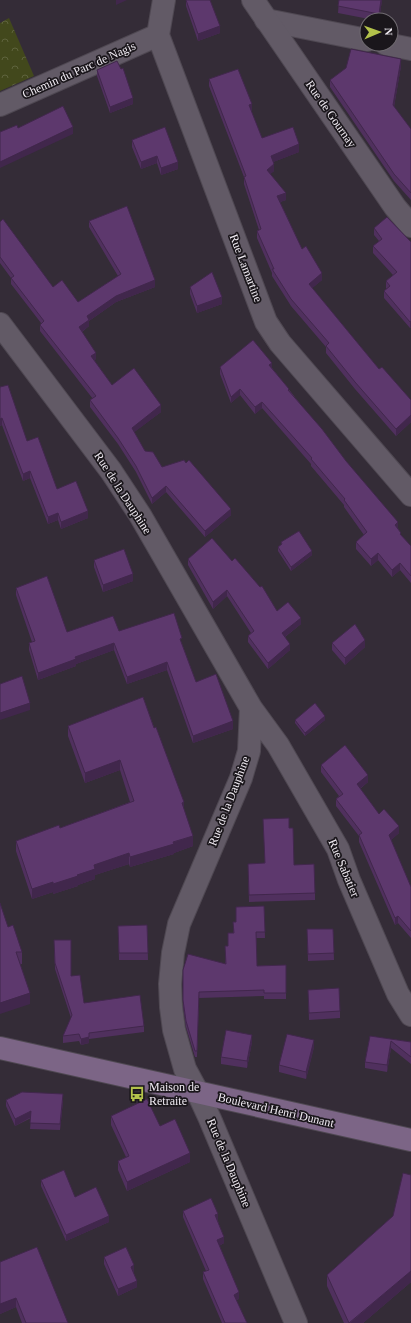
<svg xmlns="http://www.w3.org/2000/svg" width="411" height="1323" font-family="Georgia,serif">
  <style>
    .park { fill: url(#park-crowns) }
    .lines { fill: none; stroke-linecap: round; stroke-linejoin: round }
    .minor-casing { stroke: #4f4852; stroke-width: 24 }
    .tertiary-casing { stroke: #4f4852; stroke-width: 24 }
    .secondary-casing { stroke: #4f4852; stroke-width: 24 }
    .minor { stroke: #625a66; stroke-width: 22 }
    .tertiary { stroke: #625a66; stroke-width: 22 }
    .secondary { stroke: #7c6586; stroke-width: 22 }
    .wall { fill: #50305e }
    .shaded-wall { fill: #41274c }
    .building { fill: #5d386d; stroke: #41274c }
    .labels { text-anchor: middle; stroke-width: 3.5; stroke-linejoin: round; paint-order: stroke }
    .street-label { font-size: 12px; fill: #f0ebf2; stroke: #1a161b }
    .poi-label { font-size: 12px; fill: #f0ebf2; stroke: #1a161b; text-anchor: start }
  </style>
  <defs>
    <pattern id="park-crowns" width="20" height="18" patternUnits="userSpaceOnUse"><rect width="20" height="18" fill="#42481c"/><path d="M2 6a3 3 0 1 1 6 0M12 15a3 3 0 1 1 6 0" fill="none" stroke="#5e633d"/></pattern>
  </defs>
  <rect width="100%" height="100%" fill="#342c37"/>
  <path class="park" d="M 9,18 L 34,76 L 0,91 L 0,23 Z"/>
  <g class="lines">
    <defs>
      <path id="minor" d="M 164,0 L 158,35 L 266,322 L 280,343 L 411,495
        M 266,20 L 367,40
        M 386,44 L 411,49
        M 0,105 L 158,35
        M 0,324 L 111,471 L 140,515 L 251,708 L 278,745 L 338,849 L 349,880 L 398,994 L 411,1015
        M 251,708 L 249,751 L 241,778 L 179,924 L 173,953 L 170,984 L 171,1007 L 174,1030 L 185,1069 L 198,1093 L 210,1119 L 296,1323"/>
      <path id="tertiary" d="M 253,0 L 395,207 L 411,226"/>
      <path id="secondary" d="M 0,1048 L 411,1140"/>
    </defs>
    <use href="#minor" class="minor-casing"/>
    <use href="#tertiary" class="tertiary-casing"/>
    <use href="#secondary" class="secondary-casing"/>
    <use href="#minor" class="minor"/>
    <use href="#tertiary" class="tertiary"/>
    <use href="#secondary" class="secondary"/>
  </g>
  <path class="wall" d="M 186,0 L 220,33 L 198,41 L 186,6 Z
    M 339,0 L 382,0 L 379,20 L 374,20 L 338,13 Z
    M 401,66 L 394,107 L 411,129 L 411,200 L 394,181 L 330,87 L 330,80 Z
    M 97,70 L 133,104 L 110,113 L 97,76 Z
    M 209,79 L 252,111 L 251,111 L 262,138 L 299,152 L 273,162 L 274,171 L 270,174 L 286,200 L 280,202 L 302,249 L 322,280 L 312,288 L 379,369 L 411,400 L 411,422 L 396,436 L 355,389 L 326,353 L 326,347 L 291,306 L 272,276 L 272,273 L 257,238 L 257,231 L 259,230 L 244,184 L 244,177 L 209,86 Z
    M 132,140 L 178,169 L 161,175 L 157,163 L 141,169 L 132,147 Z
    M 89,221 L 155,287 L 116,302 L 89,321 L 89,326 L 82,332 L 96,359 L 94,360 L 112,385 L 161,412 L 134,432 L 145,451 L 162,467 L 231,515 L 205,537 L 166,492 L 152,504 L 136,472 L 118,444 L 90,407 L 90,400 L 93,399 L 40,331 L 40,325 L 41,323 L 11,284 L 11,278 L 0,263 L 0,222 L 53,287 L 78,302 L 118,276 L 89,227 Z
    M 374,228 L 411,242 L 411,327 L 410,328 L 384,298 L 384,291 L 387,289 L 386,288 L 386,281 L 393,275 L 373,253 L 373,246 L 379,241 L 374,235 Z
    M 190,287 L 222,304 L 197,313 L 190,294 Z
    M 220,367 L 272,368 L 398,528 L 401,535 L 411,546 L 411,583 L 400,570 L 392,577 L 378,560 L 371,566 L 356,549 L 356,542 L 364,535 L 344,507 L 344,505 L 311,466 L 311,464 L 262,408 L 255,414 L 240,395 L 231,403 L 220,374 Z
    M 0,387 L 27,441 L 57,489 L 88,518 L 61,529 L 58,520 L 48,524 L 30,478 L 23,481 L 2,425 L 0,426 Z
    M 281,542 L 312,555 L 291,571 L 278,551 L 278,547 L 281,545 Z
    M 188,559 L 301,624 L 285,637 L 290,650 L 268,669 L 248,642 L 248,636 L 251,633 L 227,596 L 213,609 L 188,565 Z
    M 94,560 L 133,581 L 103,592 L 94,567 Z
    M 16,588 L 67,632 L 119,631 L 182,644 L 196,682 L 233,729 L 193,743 L 167,670 L 127,684 L 114,650 L 76,664 L 76,666 L 38,680 L 29,650 L 29,643 L 32,642 L 16,595 Z
    M 332,643 L 365,647 L 345,665 L 332,650 Z
    M 143,697 L 184,810 L 193,846 L 174,853 L 174,854 L 130,867 L 129,864 L 95,875 L 95,879 L 78,885 L 78,886 L 53,894 L 53,892 L 32,899 L 16,851 L 16,841 L 60,828 L 130,802 L 120,770 L 85,783 L 68,736 L 68,726 Z
    M 295,720 L 325,720 L 305,736 L 295,723 Z
    M 321,765 L 368,782 L 360,789 L 379,814 L 399,833 L 391,840 L 411,887 L 411,938 L 398,923 L 395,925 L 359,842 L 359,836 L 336,806 L 336,799 L 339,796 L 321,772 Z
    M 289,828 L 294,865 L 315,893 L 315,900 L 249,902 L 248,864 L 264,863 Z
    M 264,906 L 265,938 L 256,938 L 257,966 L 286,965 L 286,999 L 264,999 L 264,996 L 199,998 L 197,1057 L 195,1057 L 186,1027 L 183,1006 L 183,970 L 225,964 L 228,946 L 233,933 L 236,922 Z
    M 147,925 L 148,960 L 119,960 L 118,926 Z
    M 8,927 L 22,952 L 22,964 L 20,964 L 30,1004 Z
    M 307,929 L 333,929 L 334,960 L 308,961 Z
    M 54,940 L 84,1003 L 144,1026 L 144,1032 L 89,1039 L 89,1043 L 81,1045 L 79,1041 L 63,1043 L 63,1036 L 71,1018 L 55,969 Z
    M 308,990 L 340,1011 L 340,1018 L 309,1020 Z
    M 370,1036 L 411,1042 L 411,1064 L 391,1048 L 387,1072 L 365,1068 L 365,1062 Z
    M 252,1042 L 247,1068 L 221,1064 L 221,1057 Z
    M 314,1047 L 306,1079 L 279,1072 L 279,1065 Z
    M 6,1100 L 63,1101 L 60,1130 L 30,1129 L 31,1118 L 15,1126 L 6,1106 Z
    M 111,1116 L 160,1126 L 190,1162 L 127,1191 L 118,1170 L 118,1161 L 126,1157 L 111,1125 Z
    M 411,1175 L 411,1283 L 411,1282 L 363,1323 L 344,1323 L 327,1286 L 327,1275 L 393,1216 Z
    M 41,1180 L 75,1197 L 109,1222 L 66,1241 L 41,1186 Z
    M 183,1211 L 218,1221 L 224,1243 L 219,1246 L 239,1299 L 236,1300 L 247,1323 L 222,1323 L 203,1279 L 203,1272 L 206,1271 L 183,1217 Z
    M 104,1257 L 134,1271 L 133,1272 L 137,1287 L 118,1296 L 104,1264 Z
    M 0,1262 L 68,1323 L 22,1323 L 16,1307 L 0,1314 Z"/>
  <path class="shaded-wall" d="M 116,0 L 127,0 L 116,5 Z
    M 381,0 L 382,0 L 379,20 L 379,14 Z
    M 220,26 L 220,33 L 198,41 L 198,34 Z
    M 401,59 L 401,66 L 393,112 L 393,105 Z
    M 133,98 L 133,104 L 110,113 L 110,107 Z
    M 252,104 L 252,111 L 249,112 L 249,105 Z
    M 73,127 L 73,134 L 0,168 L 0,162 Z
    M 299,144 L 299,152 L 271,163 L 271,156 Z
    M 157,156 L 157,163 L 141,169 L 141,162 Z
    M 178,162 L 178,169 L 161,175 L 161,168 Z
    M 274,164 L 274,171 L 267,177 L 267,170 Z
    M 286,193 L 286,200 L 277,203 L 277,196 Z
    M 322,273 L 322,280 L 309,291 L 309,284 Z
    M 155,280 L 155,287 L 116,302 L 89,321 L 89,326 L 79,334 L 79,327 L 87,316 L 116,296 Z
    M 222,297 L 222,304 L 197,313 L 197,306 Z
    M 411,321 L 411,327 L 410,328 L 410,322 Z
    M 96,353 L 96,359 L 91,362 L 91,356 Z
    M 272,363 L 272,370 L 269,365 Z
    M 240,389 L 240,395 L 231,403 L 231,397 Z
    M 262,402 L 262,408 L 255,414 L 255,407 Z
    M 161,405 L 161,412 L 132,434 L 132,428 Z
    M 411,415 L 411,422 L 396,436 L 396,429 Z
    M 2,418 L 2,425 L 0,426 L 0,419 Z
    M 30,471 L 30,478 L 23,481 L 23,474 Z
    M 166,486 L 166,492 L 152,504 L 152,498 Z
    M 231,509 L 231,515 L 205,537 L 205,531 Z
    M 88,511 L 88,518 L 61,529 L 61,522 Z
    M 58,513 L 58,520 L 48,524 L 48,517 Z
    M 398,522 L 398,529 L 395,525 Z
    M 312,551 L 312,555 L 291,571 L 291,567 Z
    M 378,553 L 378,560 L 371,566 L 371,559 Z
    M 400,563 L 400,570 L 392,577 L 392,570 Z
    M 133,574 L 133,581 L 103,592 L 103,585 Z
    M 227,590 L 227,596 L 213,609 L 213,602 Z
    M 301,618 L 301,624 L 282,639 L 282,633 Z
    M 365,640 L 365,647 L 345,665 L 345,658 Z
    M 114,643 L 114,650 L 76,664 L 76,666 L 38,680 L 38,673 L 75,657 Z
    M 290,644 L 290,650 L 268,669 L 268,663 Z
    M 167,662 L 167,670 L 127,684 L 127,677 Z
    M 30,703 L 30,710 L 0,720 L 0,713 Z
    M 325,716 L 325,720 L 305,736 L 305,733 Z
    M 233,721 L 233,729 L 193,743 L 193,736 Z
    M 120,760 L 120,770 L 85,783 L 85,773 Z
    M 368,775 L 368,782 L 357,791 L 357,784 Z
    M 184,802 L 184,812 L 182,803 Z
    M 399,826 L 399,833 L 389,842 L 389,835 Z
    M 193,836 L 193,846 L 174,853 L 174,854 L 130,867 L 130,857 Z
    M 129,853 L 129,864 L 95,875 L 95,879 L 78,885 L 78,886 L 53,894 L 53,884 L 77,875 L 94,865 Z
    M 53,882 L 53,892 L 32,899 L 32,889 Z
    M 398,916 L 398,923 L 395,925 L 395,918 Z
    M 30,993 L 30,1004 L 0,1014 L 0,1003 Z
    M 252,1035 L 252,1042 L 247,1068 L 247,1061 Z
    M 89,1037 L 89,1043 L 81,1045 L 81,1039 Z
    M 314,1040 L 314,1047 L 306,1079 L 306,1072 Z
    M 391,1041 L 391,1048 L 387,1072 L 387,1065 Z
    M 63,1094 L 63,1101 L 60,1130 L 60,1124 Z
    M 31,1111 L 31,1117 L 15,1126 L 15,1119 Z
    M 190,1153 L 190,1162 L 127,1191 L 127,1182 Z
    M 218,1214 L 218,1221 L 215,1222 L 215,1215 Z
    M 109,1216 L 109,1222 L 66,1241 L 66,1235 Z
    M 224,1237 L 224,1243 L 217,1247 L 217,1240 Z
    M 134,1265 L 134,1271 L 131,1273 L 131,1267 Z
    M 411,1271 L 411,1282 L 363,1323 L 350,1323 Z
    M 137,1281 L 137,1287 L 118,1296 L 118,1289 Z
    M 239,1292 L 239,1299 L 234,1301 L 234,1295 Z
    M 16,1298 L 16,1307 L 0,1314 L 0,1304 Z"/>
  <path class="building" d="M 186,0 L 210,0 L 220,26 L 198,34 Z
    M 339,0 L 381,0 L 379,14 L 338,6 Z
    M 351,49 L 401,59 L 393,105 L 411,129 L 411,193 L 394,174 L 330,80 L 346,68 Z
    M 117,61 L 121,69 L 123,68 L 133,98 L 110,107 L 97,70 Z
    M 238,69 L 252,104 L 249,105 L 262,138 L 293,127 L 299,144 L 271,156 L 274,164 L 267,170 L 286,193 L 277,196 L 302,249 L 306,246 L 322,273 L 309,284 L 379,369 L 382,367 L 411,400 L 411,415 L 396,429 L 355,382 L 326,346 L 329,343 L 291,299 L 272,269 L 274,269 L 257,231 L 261,229 L 244,177 L 246,176 L 209,79 Z
    M 63,106 L 73,127 L 0,162 L 0,132 L 17,125 L 18,128 Z
    M 165,127 L 178,162 L 161,168 L 157,156 L 141,162 L 132,140 Z
    M 127,206 L 155,280 L 116,296 L 87,316 L 89,320 L 79,327 L 96,353 L 91,356 L 112,385 L 134,368 L 161,405 L 132,428 L 145,451 L 153,452 L 162,467 L 184,460 L 186,463 L 189,460 L 231,509 L 205,531 L 166,486 L 152,498 L 136,466 L 118,438 L 90,400 L 96,396 L 40,325 L 44,321 L 11,278 L 14,276 L 0,257 L 0,222 L 3,219 L 53,287 L 62,280 L 78,302 L 121,274 L 89,221 Z
    M 387,217 L 411,242 L 411,321 L 410,322 L 384,291 L 390,286 L 386,281 L 397,272 L 373,246 L 382,239 L 374,228 Z
    M 212,272 L 222,297 L 197,306 L 190,287 Z
    M 253,340 L 272,363 L 269,365 L 289,389 L 288,390 L 322,429 L 346,461 L 398,522 L 395,525 L 401,533 L 400,534 L 411,546 L 411,576 L 400,563 L 392,570 L 378,553 L 371,559 L 356,542 L 367,532 L 344,500 L 345,499 L 311,459 L 312,458 L 262,402 L 255,407 L 240,389 L 231,397 L 220,367 Z
    M 8,385 L 27,441 L 38,437 L 57,489 L 76,481 L 88,511 L 61,522 L 58,513 L 48,517 L 30,471 L 23,474 L 2,418 L 0,419 L 0,387 Z
    M 299,531 L 312,551 L 291,567 L 278,547 L 282,544 L 281,542 Z
    M 212,538 L 232,561 L 235,558 L 260,587 L 262,586 L 277,611 L 288,602 L 301,618 L 282,633 L 290,644 L 268,663 L 248,636 L 254,631 L 227,590 L 213,602 L 188,559 Z
    M 124,549 L 133,574 L 103,585 L 94,560 Z
    M 47,576 L 67,632 L 113,616 L 119,631 L 174,613 L 182,638 L 180,639 L 196,682 L 216,674 L 233,721 L 193,736 L 167,662 L 127,677 L 114,643 L 75,657 L 76,659 L 38,673 L 29,643 L 35,641 L 16,588 Z
    M 355,624 L 365,640 L 345,658 L 332,643 Z
    M 22,676 L 30,703 L 0,713 L 0,684 Z
    M 143,697 L 154,728 L 156,727 L 184,802 L 182,803 L 193,836 L 173,842 L 174,844 L 130,857 L 129,853 L 94,865 L 95,869 L 77,875 L 78,876 L 53,884 L 53,882 L 32,889 L 16,841 L 59,825 L 60,828 L 134,801 L 120,760 L 85,773 L 68,726 Z
    M 315,703 L 325,716 L 305,733 L 295,720 Z
    M 345,745 L 368,775 L 357,784 L 379,814 L 384,809 L 399,826 L 389,835 L 411,887 L 411,931 L 398,916 L 395,918 L 359,835 L 362,833 L 336,799 L 343,794 L 321,765 Z
    M 289,818 L 289,828 L 293,828 L 294,865 L 314,864 L 315,893 L 249,895 L 248,864 L 265,863 L 263,819 Z
    M 0,903 L 8,927 L 13,925 L 22,952 L 16,952 L 30,993 L 0,1003 Z
    M 264,906 L 265,932 L 256,932 L 257,966 L 286,965 L 286,993 L 264,993 L 264,990 L 199,992 L 197,1051 L 195,1051 L 186,1021 L 183,1000 L 183,970 L 188,954 L 226,964 L 225,946 L 228,946 L 228,933 L 234,933 L 233,922 L 236,922 L 236,907 Z
    M 147,925 L 148,953 L 119,953 L 118,926 Z
    M 307,929 L 333,929 L 334,953 L 308,954 Z
    M 54,940 L 71,940 L 71,976 L 80,975 L 84,1003 L 140,995 L 144,1026 L 89,1033 L 89,1037 L 81,1039 L 79,1034 L 63,1036 L 72,1015 L 55,963 Z
    M 339,988 L 340,1011 L 309,1013 L 308,990 Z
    M 226,1030 L 252,1035 L 247,1061 L 221,1057 Z
    M 287,1034 L 314,1040 L 306,1072 L 279,1065 Z
    M 370,1036 L 411,1042 L 411,1057 L 391,1041 L 387,1065 L 365,1062 Z
    M 22,1092 L 63,1094 L 60,1124 L 30,1123 L 31,1111 L 15,1119 L 6,1100 Z
    M 147,1099 L 160,1126 L 175,1119 L 190,1153 L 127,1182 L 118,1161 L 129,1156 L 111,1116 Z
    M 64,1170 L 75,1197 L 96,1187 L 109,1216 L 66,1235 L 41,1180 Z
    M 403,1173 L 411,1175 L 411,1272 L 411,1271 L 349,1323 L 327,1275 L 393,1216 Z
    M 211,1198 L 218,1214 L 215,1215 L 224,1237 L 217,1240 L 239,1292 L 234,1295 L 247,1323 L 225,1323 L 203,1272 L 209,1270 L 183,1211 Z
    M 37,1247 L 68,1323 L 26,1323 L 16,1298 L 0,1304 L 0,1262 Z
    M 126,1247 L 134,1265 L 131,1267 L 137,1281 L 118,1289 L 104,1257 Z"/>
  <defs>
    <symbol id="bus-bare" viewBox="-9 -9 18 18"><path d="M-5-6H5V4H4V6H2V4H-2V6H-4V4H-5ZM-3.5-4V0h7V-4ZM-3.5 1.2v1.5H-2V1.2ZM2 1.2v1.5H3.5V1.2Z" fill="#b3c24b" stroke="#1a161b" stroke-width="2.5" paint-order="stroke"/></symbol>
  </defs>
  <g fill-rule="evenodd">
    <use href="#bus-bare" x="126" y="1083" width="22" height="22"/>
  </g>
  <g class="labels">
    <g class="street-label">
      <text transform="translate(79 70) rotate(-24)" y="4">Chemin du Parc de Nagis</text>
      <text transform="translate(331 114) rotate(55)" y="4">Rue de Gournay</text>
      <text transform="translate(246 268) rotate(69)" y="4">Rue Lamartine</text>
      <text transform="translate(123 493) rotate(57)" y="4">Rue de la Dauphine</text>
      <text transform="translate(229 801) rotate(-69)" y="4">Rue de la Dauphine</text>
      <text transform="translate(344 868) rotate(67)" y="4">Rue Sabatier</text>
      <text transform="translate(276 1110) rotate(13)" y="4">Boulevard Henri Dunant</text>
      <text transform="translate(229 1163) rotate(67)" y="4">Rue de la Dauphine</text>
    </g>
    <g class="poi-label">
      <text x="149" y="1091">Maison de<tspan x="149" dy="14">Retraite</tspan></text>
    </g>
  </g>
  <g transform="translate(379 32) rotate(88)"><circle r="19" fill="#1a161b" stroke="#706b71"/>
  <path d="M0-3L7 15L0 10L-7 15Z" fill="#b3c24b"/>
  <text y="-6" font-size="11" font-weight="bold" text-anchor="middle" fill="#f0ebf2">N</text>
  </g>
</svg>
